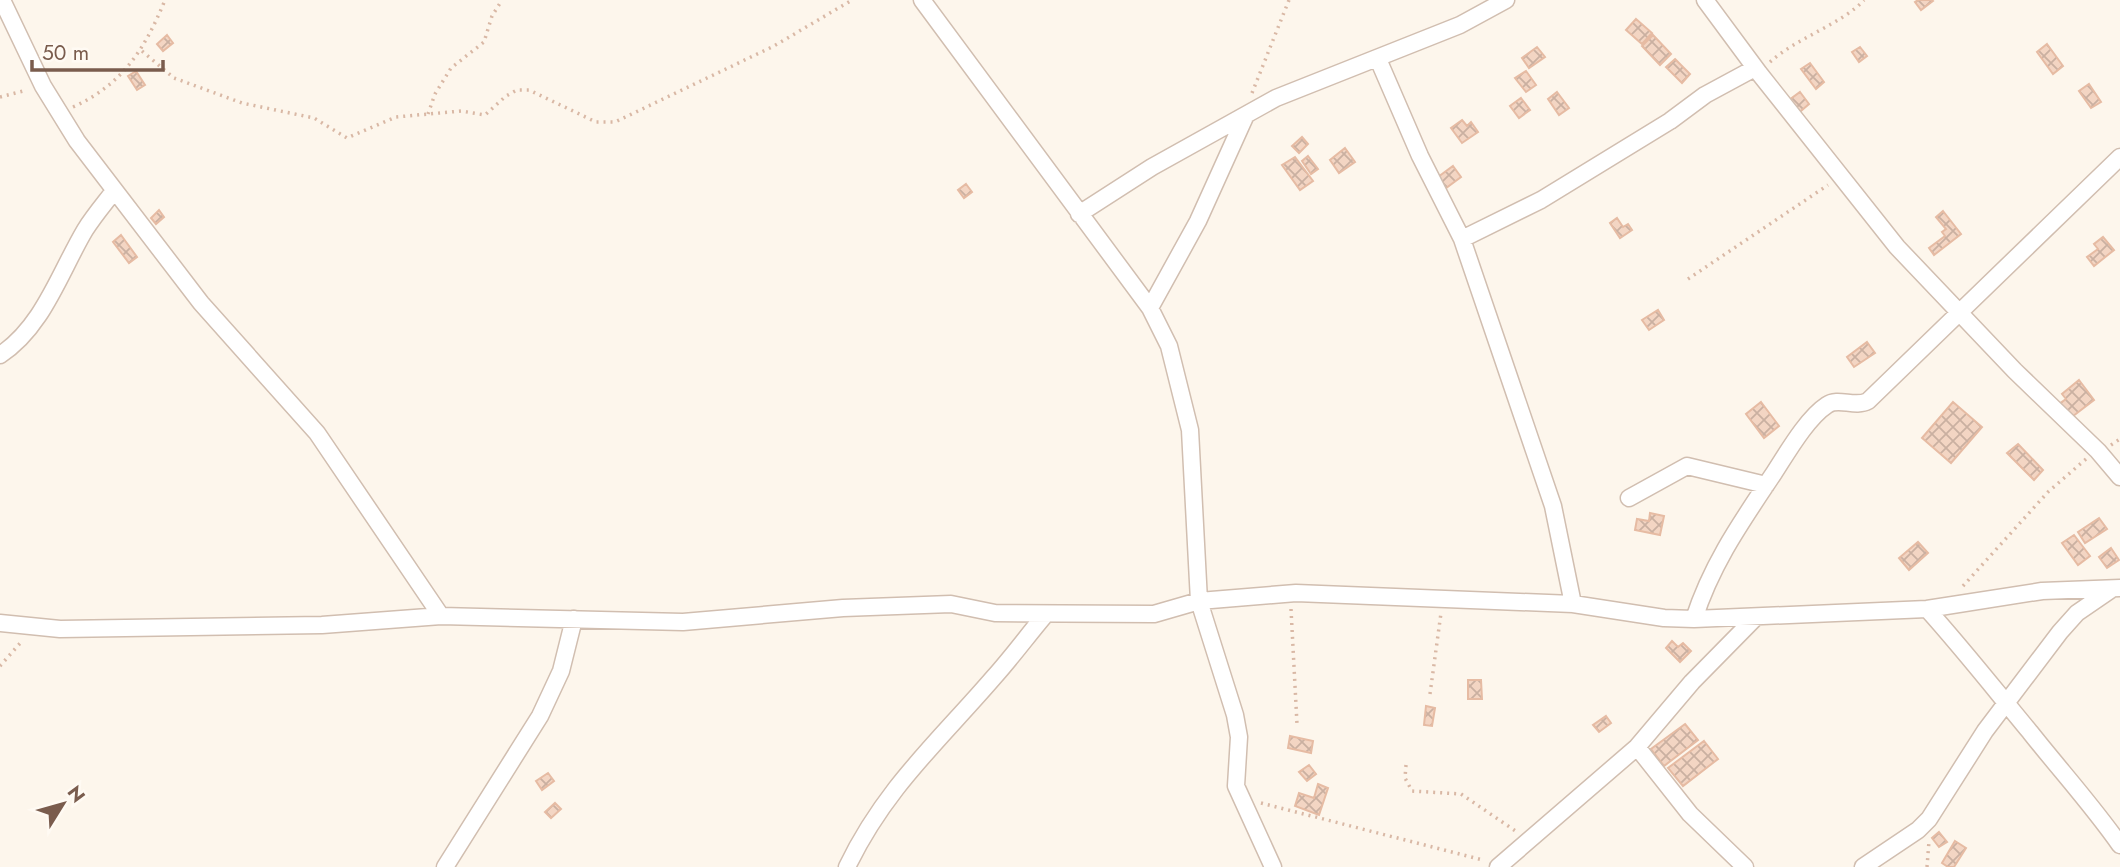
<svg xmlns="http://www.w3.org/2000/svg" width="2120" height="867" font-family="Jost,sans-serif">
  <style>
    .building { fill: url(#building-cross-hatch); stroke: #e6bba3; stroke-width: 2 }
    .lines { fill: none; stroke-linecap: round; stroke-linejoin: round }
    .minor-casing { stroke: #d1beb0; stroke-width: 19 }
    .path { stroke: #d9b8a5; stroke-width: 3.5; stroke-dasharray: 2 5; stroke-linecap: butt }
    .minor { stroke: #fff; stroke-width: 16 }
  </style>
  <defs>
    <pattern id="building-cross-hatch" width="8" height="8" patternUnits="userSpaceOnUse" patternTransform="scale(1.75)"><rect width="8" height="8" fill="#f3d5c3"/><path d="M0 0l8 8M0 8l8-8" fill="none" stroke="#cab0a1"/></pattern>
  </defs>
  <rect width="100%" height="100%" fill="#fdf6ec"/>
  <path class="building" d="M 1918,0 L 1932,0 L 1933,1 L 1921,10 L 1915,2 Z
    M 1636,19 L 1652,33 L 1642,44 L 1626,30 Z
    M 167,35 L 173,43 L 163,51 L 157,44 Z
    M 1653,35 L 1671,54 L 1660,65 L 1642,46 Z
    M 2047,44 L 2063,66 L 2053,74 L 2037,52 Z
    M 1537,47 L 1545,57 L 1529,68 L 1522,58 Z
    M 1860,47 L 1867,56 L 1859,62 L 1852,52 Z
    M 1675,59 L 1690,74 L 1682,83 L 1666,67 Z
    M 1810,63 L 1824,82 L 1816,89 L 1801,69 Z
    M 136,71 L 145,85 L 137,90 L 128,76 Z
    M 1526,71 L 1536,85 L 1526,92 L 1515,78 Z
    M 2089,84 L 2101,102 L 2091,108 L 2079,91 Z
    M 1557,92 L 1569,108 L 1559,115 L 1548,99 Z
    M 1800,92 L 1809,104 L 1795,116 L 1785,103 Z
    M 1521,98 L 1530,110 L 1519,118 L 1510,106 Z
    M 1462,120 L 1467,126 L 1471,122 L 1478,132 L 1462,143 L 1451,128 Z
    M 1302,137 L 1308,144 L 1299,153 L 1292,146 Z
    M 1345,148 L 1355,162 L 1339,173 L 1330,160 Z
    M 1308,156 L 1318,169 L 1311,174 L 1302,161 Z
    M 1295,157 L 1313,181 L 1300,190 L 1282,165 Z
    M 1453,166 L 1461,177 L 1442,191 L 1434,180 Z
    M 966,184 L 972,192 L 964,198 L 958,190 Z
    M 159,210 L 164,217 L 156,224 L 151,218 Z
    M 1943,211 L 1961,234 L 1934,255 L 1929,248 L 1945,236 L 1942,232 L 1946,229 L 1936,217 Z
    M 1617,218 L 1623,227 L 1628,224 L 1632,230 L 1620,238 L 1610,223 Z
    M 121,235 L 137,257 L 129,263 L 113,242 Z
    M 2103,237 L 2114,250 L 2094,266 L 2087,257 L 2098,249 L 2094,244 Z
    M 1658,310 L 1664,320 L 1649,330 L 1642,320 Z
    M 1867,342 L 1875,353 L 1854,367 L 1847,357 Z
    M 2079,380 L 2094,400 L 2068,420 L 2056,406 L 2066,399 L 2062,394 Z
    M 1761,402 L 1779,426 L 1764,438 L 1746,414 Z
    M 1953,402 L 1982,427 L 1951,463 L 1922,438 Z
    M 2018,444 L 2043,470 L 2034,480 L 2007,453 Z
    M 1650,513 L 1664,516 L 1660,535 L 1635,530 L 1637,519 L 1649,521 Z
    M 2099,518 L 2107,529 L 2085,543 L 2078,532 Z
    M 2074,535 L 2090,556 L 2078,565 L 2062,543 Z
    M 1918,542 L 1928,553 L 1909,570 L 1899,558 Z
    M 2111,548 L 2119,560 L 2107,568 L 2099,557 Z
    M 1672,641 L 1678,647 L 1683,643 L 1691,651 L 1680,662 L 1666,648 Z
    M 1468,680 L 1481,680 L 1482,699 L 1468,699 Z
    M 1426,706 L 1435,708 L 1432,726 L 1424,725 Z
    M 1606,716 L 1611,723 L 1599,732 L 1593,725 Z
    M 1685,724 L 1698,740 L 1664,766 L 1651,749 Z
    M 1290,736 L 1313,741 L 1311,753 L 1288,748 Z
    M 1704,741 L 1718,759 L 1683,786 L 1668,768 Z
    M 1309,765 L 1316,774 L 1307,781 L 1299,772 Z
    M 548,773 L 554,781 L 542,790 L 536,781 Z
    M 1318,784 L 1328,788 L 1319,815 L 1295,806 L 1299,793 L 1314,798 Z
    M 555,803 L 561,809 L 551,818 L 545,812 Z
    M 1939,832 L 1947,842 L 1939,847 L 1932,838 Z
    M 1955,841 L 1966,848 L 1954,867 L 1948,867 L 1942,863 Z"/>
  <g class="lines">
    <defs>
      <path id="minor" d="M 2,0 L 43,86 L 77,141 L 201,303 L 317,433 L 441,616
        M 922,0 L 1150,308 L 1169,346 L 1190,430 L 1199,601 L 1235,715 L 1239,737 L 1236,786 L 1273,867
        M 1705,0 L 1759,73 L 1897,247 L 2015,371 L 2098,451 L 2120,477
        M 1378,59 L 1420,156 L 1462,239 L 1553,506 L 1573,604
        M 1079,214 L 1152,167 L 1276,98 L 1460,25 L 1506,0
        M 1462,239 L 1541,200 L 1670,121 L 1705,95 L 1755,68
        M 1150,308 L 1198,221 L 1245,117
        M 0,355 C 43,327 60,272 85,230 C 93,217 104,204 114,191
        M 1629,498 L 1687,466 L 1766,485
        M 1927,609 C 1963,649 1996,691 2030,732 C 2060,770 2092,805 2120,845
        M 1694,619 C 1712,563 1742,521 1774,473 C 1787,453 1807,418 1827,405 C 1838,397 1855,408 1868,401 L 2120,157
        M 0,623 L 60,629 L 322,625 L 441,616 L 683,622 L 843,608 L 951,604 L 995,613 L 1154,614 L 1199,601 L 1296,593 L 1573,604 L 1664,618 L 1694,619 L 1927,609 L 2042,591 L 2120,588
        M 1637,747 L 1690,814 L 1745,867
        M 445,867 L 540,716 L 561,671 L 574,619
        M 847,867 C 885,788 938,742 994,677 C 1012,657 1028,635 1045,615
        M 1498,867 L 1637,747 L 1692,682 L 1755,618
        M 1863,867 L 1918,830 L 1929,819 L 1985,731 L 2060,632 L 2077,613 L 2112,589"/>
    </defs>
    <use href="#minor" class="minor-casing"/>
    <path class="path" d="M 142,51 L 174,78 L 242,103 L 314,118 L 347,138 L 396,117 L 461,111 L 485,115 L 506,96 L 517,90 L 529,90 L 596,122 L 615,122 L 774,46 L 852,0
      M 1770,62 C 1798,37 1842,24 1864,0
      M 1252,93 L 1289,0
      M 0,97 L 27,90
      M 73,107 C 122,85 145,49 165,0
      M 428,114 L 435,94 L 451,68 L 484,42 L 492,16 L 502,0
      M 1688,279 L 1828,185
      M 2111,445 L 2120,439
      M 1963,586 L 2048,492 L 2086,459
      M 1291,609 L 1297,724
      M 0,666 L 22,641
      M 1430,694 L 1441,613
      M 1406,765 L 1405,778 L 1412,791 L 1461,794 L 1517,832
      M 1261,803 L 1483,860
      M 1927,867 L 1929,841"/>
    <use href="#minor" class="minor"/>
  </g>
  <g transform="translate(63 804) rotate(53)" stroke="#fffaf3" stroke-width="5" paint-order="stroke">
  <path d="M0-5L12 26L0 18L-12 26Z" fill="#7a5c4d"/>
  <text y="-10" font-size="19" font-weight="bold" text-anchor="middle" fill="#7a5c4d">N</text>
  </g>
  <path d="M32 60v10h131v-10" fill="none" stroke="#7a5c4d" stroke-width="3.5"/>
  <text x="42" y="60" font-size="21" fill="#7a5c4d" stroke="#fffaf3" stroke-width="5" paint-order="stroke">50 m</text>
</svg>
